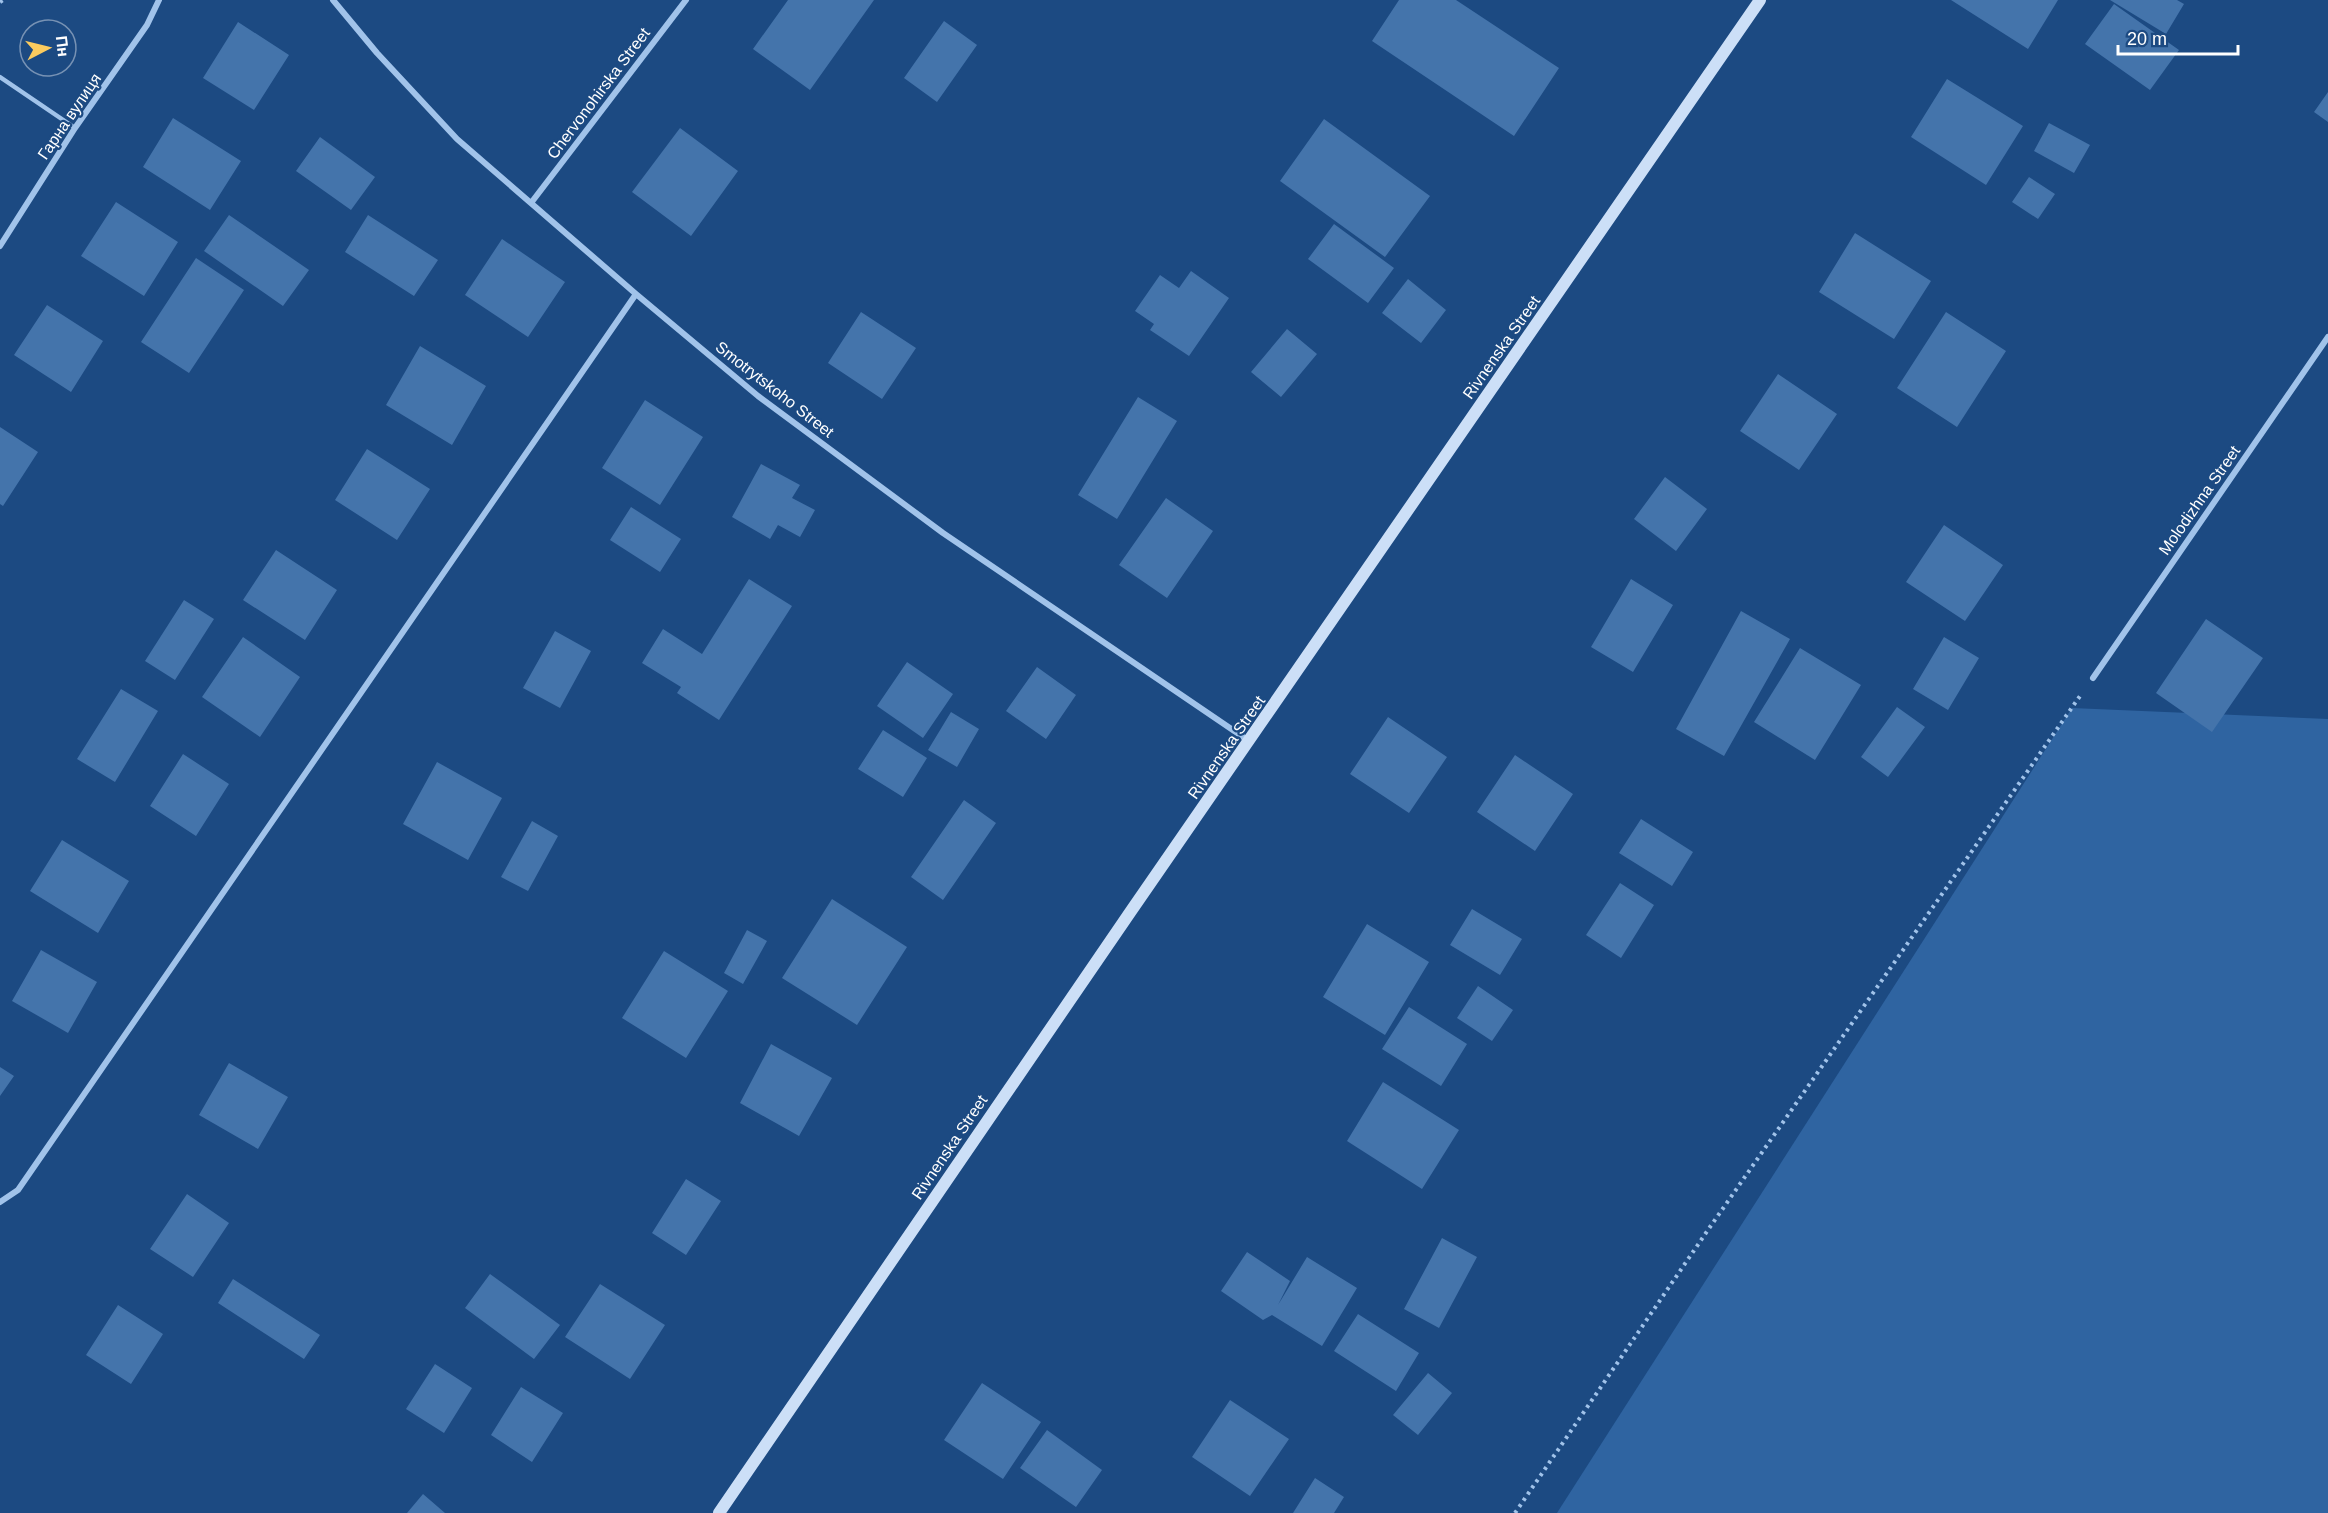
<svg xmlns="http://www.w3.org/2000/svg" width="2328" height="1513" font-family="Helvetica,sans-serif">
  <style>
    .green { fill: #2f64a1 }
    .building { fill: #4474ab }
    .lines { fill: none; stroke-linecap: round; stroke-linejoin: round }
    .path { stroke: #a1c3ea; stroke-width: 4; stroke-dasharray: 3 4.5; stroke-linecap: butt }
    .service { stroke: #a1c3ea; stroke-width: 4.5 }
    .minor { stroke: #a1c3ea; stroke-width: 6 }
    .secondary { stroke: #ccdff7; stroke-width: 12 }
    .labels { text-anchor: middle; stroke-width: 4.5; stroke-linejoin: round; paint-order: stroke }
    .street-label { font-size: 16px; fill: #fff; stroke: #1c4a82 }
  </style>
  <rect width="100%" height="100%" fill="#1c4a82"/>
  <path class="green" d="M 2072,708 L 2328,719 L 2328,1513 L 1557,1513 Z"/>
  <path class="building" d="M 788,0 L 874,0 L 810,90 L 753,49 Z
    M 1399,0 L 1456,0 L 1559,68 L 1514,136 L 1372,41 Z
    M 1951,0 L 2058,0 L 2028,49 Z
    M 2110,0 L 2177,0 L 2184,4 L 2166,34 Z
    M 2114,4 L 2179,50 L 2150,90 L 2085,44 Z
    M 944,21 L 977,45 L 937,102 L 904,78 Z
    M 238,22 L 289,55 L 254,110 L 203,78 Z
    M 1947,79 L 2023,126 L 1986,185 L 1911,137 Z
    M 2328,92 L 2328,122 L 2314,112 Z
    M 173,118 L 241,161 L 210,210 L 143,167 Z
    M 1324,119 L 1430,196 L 1385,257 L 1280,181 Z
    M 2049,123 L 2090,145 L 2074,173 L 2034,151 Z
    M 680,128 L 738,171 L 691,236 L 632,192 Z
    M 320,137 L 375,177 L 351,210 L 296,171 Z
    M 2029,177 L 2055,194 L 2038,219 L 2012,202 Z
    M 116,202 L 178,242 L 144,296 L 81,256 Z
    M 229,215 L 309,270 L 283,306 L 204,251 Z
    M 368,215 L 438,260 L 414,296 L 345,252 Z
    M 1334,224 L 1394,268 L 1368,303 L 1308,259 Z
    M 1855,233 L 1931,281 L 1894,339 L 1819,292 Z
    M 502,239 L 565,282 L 528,337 L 465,295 Z
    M 196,258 L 244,290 L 189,373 L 141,342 Z
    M 1191,271 L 1229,298 L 1189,356 L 1150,330 L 1154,324 L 1135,311 L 1160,275 L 1179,288 Z
    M 1408,279 L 1446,310 L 1421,343 L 1382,313 Z
    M 47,305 L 103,341 L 71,392 L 14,355 Z
    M 861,312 L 916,348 L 882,399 L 828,363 Z
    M 1946,312 L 2006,351 L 1957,427 L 1897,388 Z
    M 1287,329 L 1317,354 L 1281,397 L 1251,372 Z
    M 420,346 L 486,386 L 452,445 L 386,405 Z
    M 1778,374 L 1837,414 L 1799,470 L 1740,431 Z
    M 1138,397 L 1177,421 L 1117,519 L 1078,495 Z
    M 645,400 L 703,437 L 660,505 L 602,468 Z
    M 0,427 L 38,452 L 3,506 L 0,504 Z
    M 367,449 L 430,489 L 397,540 L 335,500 Z
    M 761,464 L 800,485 L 792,498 L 815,510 L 800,537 L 778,525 L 770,539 L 732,517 Z
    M 1665,477 L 1707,509 L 1676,551 L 1634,519 Z
    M 1166,498 L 1213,531 L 1167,598 L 1119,565 Z
    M 631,507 L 681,539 L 660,572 L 610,540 Z
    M 1944,525 L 2003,565 L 1965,621 L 1906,582 Z
    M 276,550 L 337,590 L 305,640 L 243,600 Z
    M 749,579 L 792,606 L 719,720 L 677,693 L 681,687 L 642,663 L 663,629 L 702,654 Z
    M 1631,579 L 1673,605 L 1633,672 L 1591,647 Z
    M 184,600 L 214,619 L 175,680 L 145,661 Z
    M 1741,611 L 1790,639 L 1724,756 L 1676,729 Z
    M 2206,619 L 2263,658 L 2212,732 L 2156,693 Z
    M 555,631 L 591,651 L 560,708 L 523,688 Z
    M 243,637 L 300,677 L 260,737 L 202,697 Z
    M 1944,637 L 1979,658 L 1948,710 L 1913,689 Z
    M 1800,648 L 1861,685 L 1815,760 L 1754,722 Z
    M 907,662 L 953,694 L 923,738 L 877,706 Z
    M 1037,667 L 1076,695 L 1046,739 L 1006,711 Z
    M 121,689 L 158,711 L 115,782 L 77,759 Z
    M 1897,707 L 1925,727 L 1888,777 L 1861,757 Z
    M 951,712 L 979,729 L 957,767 L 928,750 Z
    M 1388,717 L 1447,757 L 1409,813 L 1350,774 Z
    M 883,730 L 927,758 L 903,797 L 858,769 Z
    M 183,754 L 229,784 L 196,836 L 150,806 Z
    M 1515,755 L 1573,794 L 1535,851 L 1477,812 Z
    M 437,762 L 502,798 L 468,860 L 403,824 Z
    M 964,800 L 996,823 L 943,900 L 911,877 Z
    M 1641,819 L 1693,852 L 1672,886 L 1619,853 Z
    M 532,821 L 558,836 L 528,891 L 501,877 Z
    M 62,840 L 129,881 L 98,933 L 30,891 Z
    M 1620,883 L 1654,905 L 1621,958 L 1586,935 Z
    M 832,899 L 907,947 L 857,1025 L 782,978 Z
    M 1472,909 L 1522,939 L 1500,975 L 1450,945 Z
    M 1367,924 L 1429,962 L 1385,1035 L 1323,997 Z
    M 747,930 L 767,941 L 743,984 L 724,973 Z
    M 41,950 L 97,982 L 68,1033 L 12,1001 Z
    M 664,951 L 728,991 L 686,1058 L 622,1018 Z
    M 1478,986 L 1513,1010 L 1492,1041 L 1457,1018 Z
    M 1409,1007 L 1467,1044 L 1441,1086 L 1382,1049 Z
    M 771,1044 L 832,1078 L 799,1136 L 740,1103 Z
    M 229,1063 L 288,1097 L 258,1149 L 199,1115 Z
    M 0,1067 L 14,1076 L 0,1096 Z
    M 1383,1082 L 1459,1130 L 1422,1189 L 1347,1141 Z
    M 686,1179 L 721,1201 L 686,1255 L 652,1233 Z
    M 187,1194 L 229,1223 L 193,1277 L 150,1249 Z
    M 1442,1238 L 1477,1257 L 1439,1328 L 1404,1309 Z
    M 1247,1252 L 1290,1281 L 1278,1305 L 1307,1257 L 1357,1288 L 1322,1346 L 1272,1315 L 1263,1320 L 1221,1291 Z
    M 490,1274 L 560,1325 L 534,1359 L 465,1308 Z
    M 233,1279 L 320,1335 L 304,1359 L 218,1303 Z
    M 600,1284 L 665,1325 L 630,1379 L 565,1337 Z
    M 118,1305 L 163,1334 L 131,1384 L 86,1355 Z
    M 1358,1314 L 1419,1353 L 1396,1391 L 1334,1351 Z
    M 435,1364 L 472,1388 L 444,1433 L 406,1409 Z
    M 1428,1373 L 1452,1393 L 1418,1435 L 1393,1415 Z
    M 982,1383 L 1041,1422 L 1003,1479 L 944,1440 Z
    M 521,1387 L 563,1413 L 532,1462 L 491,1435 Z
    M 1230,1400 L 1289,1439 L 1250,1496 L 1192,1457 Z
    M 1047,1430 L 1102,1470 L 1076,1507 L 1020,1468 Z
    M 1315,1478 L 1344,1497 L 1334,1513 L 1293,1513 Z
    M 423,1494 L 445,1513 L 407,1513 Z"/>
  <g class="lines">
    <path class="path" d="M 0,2 L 3,0
      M 1515,1513 L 1710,1227 L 2080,696"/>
    <path class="service" d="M 0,77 L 75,128"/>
    <path class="minor" d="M 333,0 L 377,53 L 457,139 L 636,294 L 758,396 L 943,533 L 1249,741
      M 531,203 L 686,0
      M 0,246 L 75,128 L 147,25 L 159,0
      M 2093,678 L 2328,337
      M 0,1202 L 18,1190 L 636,294"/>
    <path class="secondary" d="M 719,1513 L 1131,911 L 1760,0"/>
  </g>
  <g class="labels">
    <g class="street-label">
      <text transform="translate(598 93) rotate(-53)" y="6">Chervonohirska Street</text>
      <text transform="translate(69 116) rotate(-56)" y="6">Гарна вулиця</text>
      <text transform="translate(1501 347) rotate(-55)" y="6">Rivnenska Street</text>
      <text transform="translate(775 389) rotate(38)" y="6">Smotrytskoho Street</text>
      <text transform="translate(2199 500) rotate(-55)" y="6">Molodizhna Street</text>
      <text transform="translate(1226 747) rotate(-55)" y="6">Rivnenska Street</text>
      <text transform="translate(949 1147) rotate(-56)" y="6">Rivnenska Street</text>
    </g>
  </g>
  <g transform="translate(48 48) rotate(83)"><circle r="28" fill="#1c4a82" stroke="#7792b4" stroke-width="1.5"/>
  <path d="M0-4.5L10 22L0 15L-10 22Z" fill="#fbcb5e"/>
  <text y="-9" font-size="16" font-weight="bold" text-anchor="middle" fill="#ffffff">Пн</text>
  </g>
  <path d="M2118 45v9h120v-9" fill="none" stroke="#ffffff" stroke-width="3"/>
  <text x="2127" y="45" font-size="18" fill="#ffffff" stroke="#1c4a82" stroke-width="4.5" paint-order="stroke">20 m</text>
</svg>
